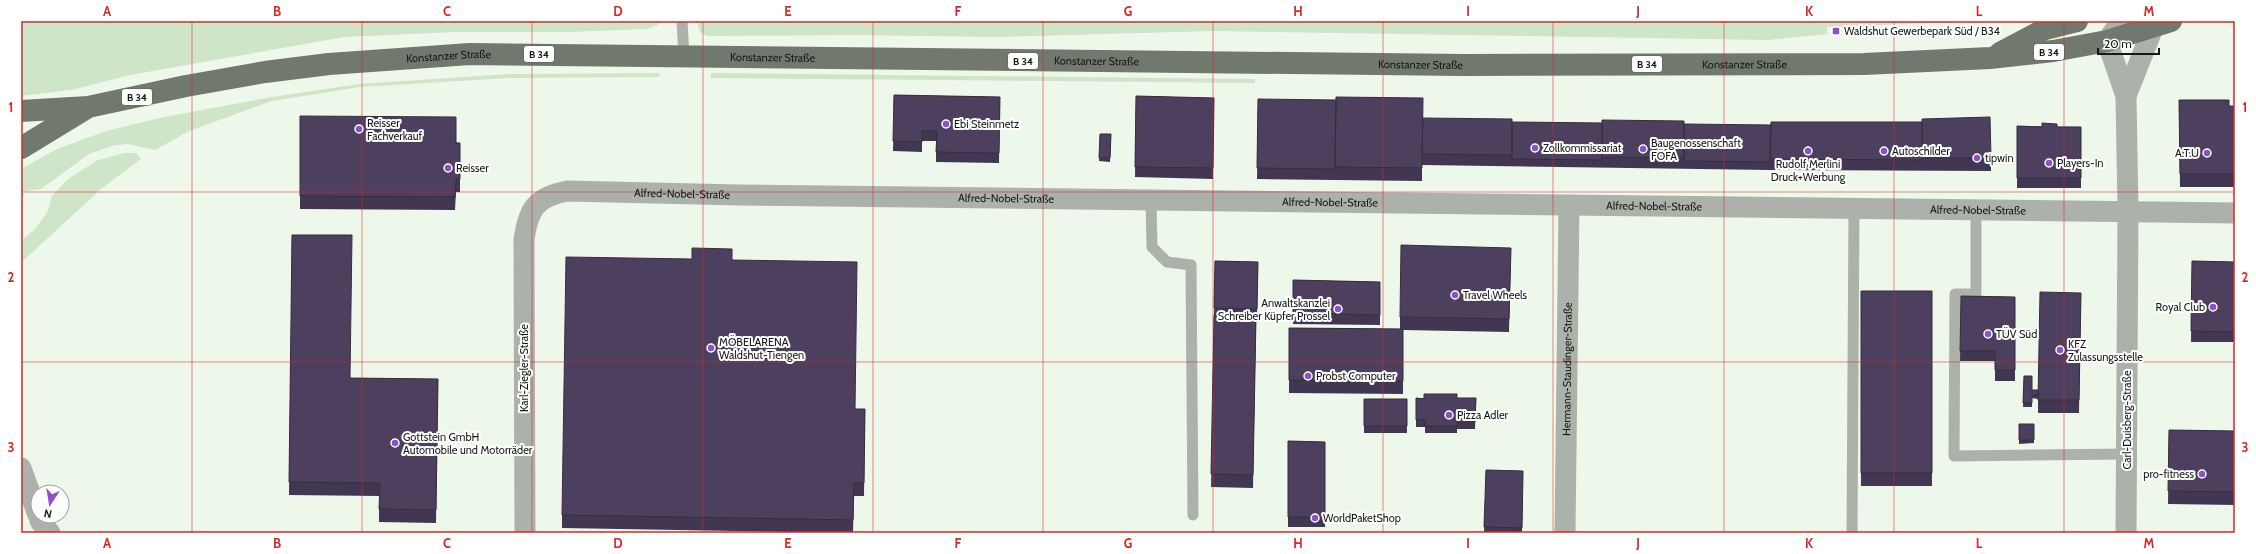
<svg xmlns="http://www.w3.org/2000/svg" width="2256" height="554" font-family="Cabin,sans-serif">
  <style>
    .green { fill: #cfe5c7 }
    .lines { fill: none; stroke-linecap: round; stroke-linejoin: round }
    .service { stroke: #adb1ab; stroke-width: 11 }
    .minor { stroke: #adb1ab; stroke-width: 21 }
    .primary { stroke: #71796e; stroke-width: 22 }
    .wall { fill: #423752 }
    .building { fill: #4d405f; stroke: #362d42 }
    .grid { fill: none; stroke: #d62828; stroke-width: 1; stroke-opacity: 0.55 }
    .poi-dot { fill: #8c51c7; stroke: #fff; stroke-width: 1.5 }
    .labels { text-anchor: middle; stroke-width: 4; stroke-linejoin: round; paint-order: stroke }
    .shield { fill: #fff; stroke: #5b5e5a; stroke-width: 1 }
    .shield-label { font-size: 10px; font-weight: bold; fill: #151914 }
    .poi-label { font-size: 11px; fill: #151914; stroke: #fff; text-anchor: start }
    .street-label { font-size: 11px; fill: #151914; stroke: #fff }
    .neatline { fill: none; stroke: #d62828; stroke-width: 1.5 }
    .grid-label { font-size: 13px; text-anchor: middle; font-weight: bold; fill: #d62828 }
  </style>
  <rect width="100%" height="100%" fill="#eef8ea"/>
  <path class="green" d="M 21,21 L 661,21 L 658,25 L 647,29 L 569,32 L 456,32 L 344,37 L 130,75 L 71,90 L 21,96 Z
    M 697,21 L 1989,21 L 1827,27 L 1827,34 L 1768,40 L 1214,31 L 996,37 L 855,35 L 707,36 L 700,32 Z
    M 659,73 L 659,77 L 511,78 L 360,87 L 272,101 L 189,131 L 155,150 L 128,144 L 112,146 L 89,154 L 41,189 L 21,192 L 21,169 L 57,149 L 106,131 L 164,117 L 272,97 L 359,84 L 511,74 Z
    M 711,73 L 1255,79 L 1255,83 L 711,78 Z
    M 125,153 L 136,153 L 141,159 L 101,189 L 21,263 L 21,241 L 35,229 L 48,211 L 52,196 L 68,179 L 98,160 Z"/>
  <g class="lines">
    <path class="service" d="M 682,21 L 684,57
      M 1151,200 L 1152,247 L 1167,262 L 1191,265 L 1193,515
      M 1976,209 L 1976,294 L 1955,294 L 1954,456 L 2127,454
      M 1852,533 L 1854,207"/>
    <g class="minor">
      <path d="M 2121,21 L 2107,41 L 2126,96 L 2128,211 L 2126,533"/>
      <path d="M 2126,96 L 2153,28"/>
      <path d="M 21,468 L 38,515"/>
      <path d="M 40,521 L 50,533"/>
      <path id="s1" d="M 525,533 L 524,240 C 528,209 536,197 567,191 L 740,195 L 2235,213"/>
      <path id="s2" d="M 1565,533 L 1569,205"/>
    </g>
    <g class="primary">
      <path d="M 2000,53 L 2045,29 L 2077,21"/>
      <path id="s3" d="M 21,111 L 88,107 L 186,86 L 265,72 L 329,64 L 470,54 L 1463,65 L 1864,64 L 1990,58 L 2053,51 L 2107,41 L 2171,21"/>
      <path d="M 21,148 L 85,109"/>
    </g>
  </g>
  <path class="wall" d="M 894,95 L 1000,97 L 999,163 L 936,162 L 936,141 L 922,141 L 922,152 L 893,151 Z
    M 1136,96 L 1214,98 L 1213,179 L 1135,177 Z
    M 1258,99 L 1422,131 L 1512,122 L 1684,124 L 1991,158 L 1991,171 L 1770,170 L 1422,165 L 1422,161 L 1422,181 L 1257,179 Z
    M 2179,100 L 2229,106 L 2235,106 L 2235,187 L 2180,187 Z
    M 300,116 L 460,143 L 460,192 L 456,192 L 455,210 L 300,209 Z
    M 2017,126 L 2081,127 L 2081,188 L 2017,188 Z
    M 1100,134 L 1111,134 L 1110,162 L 1099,161 Z
    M 292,235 L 350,378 L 438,379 L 436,523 L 379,522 L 379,496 L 289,495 Z
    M 1511,248 L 1509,332 L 1403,330 L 1403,394 L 1289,393 L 1289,328 L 1400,329 L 1400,317 Z
    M 692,259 L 732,260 L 855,409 L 865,409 L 864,496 L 854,496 L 853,533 L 562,528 L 562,515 Z
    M 1215,261 L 1258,262 L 1257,319 L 1256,319 L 1253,488 L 1211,487 Z
    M 2192,261 L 2235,262 L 2235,342 L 2191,342 Z
    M 1293,280 L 1380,282 L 1380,325 L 1293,324 Z
    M 1861,291 L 1932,291 L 1932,486 L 1861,486 Z
    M 2081,293 L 2079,413 L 2038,413 L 2038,399 L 2032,398 L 2032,407 L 2023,407 L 2024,376 L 2032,390 L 2038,390 Z
    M 1961,296 L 2015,297 L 2015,381 L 1995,381 L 1995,361 L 1960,361 Z
    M 1416,398 L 1476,398 L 1475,429 L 1457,429 L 1457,433 L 1425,433 L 1425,427 L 1416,427 Z
    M 1364,399 L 1407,399 L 1407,433 L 1364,433 Z
    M 2019,424 L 2034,424 L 2034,443 L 2019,444 Z
    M 2169,430 L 2235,431 L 2235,505 L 2168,504 Z
    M 1288,441 L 1325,442 L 1325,527 L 1288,527 Z
    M 1486,470 L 1523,471 L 1522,533 L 1484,533 Z"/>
  <path class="building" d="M 894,95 L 1000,97 L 999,153 L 936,152 L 937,131 L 922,131 L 922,142 L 893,141 Z
    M 1136,96 L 1214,98 L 1213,168 L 1135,167 Z
    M 1336,97 L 1423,98 L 1422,168 L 1335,167 Z
    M 1258,99 L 1336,100 L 1335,169 L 1257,168 Z
    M 2179,100 L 2229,100 L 2229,106 L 2235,106 L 2235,174 L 2180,174 Z
    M 300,116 L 456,117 L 456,143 L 460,143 L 460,179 L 456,179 L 455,197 L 300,196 Z
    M 1990,117 L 1991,158 L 1922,158 L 1922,119 Z
    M 1423,118 L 1512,119 L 1512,155 L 1422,154 Z
    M 1602,120 L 1684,121 L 1684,158 L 1602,157 Z
    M 1512,122 L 1602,123 L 1602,160 L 1512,159 Z
    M 1771,122 L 1922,122 L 1922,160 L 1770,159 Z
    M 2042,123 L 2057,124 L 2057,127 L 2081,127 L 2081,178 L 2017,178 L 2017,126 L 2042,127 Z
    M 1684,124 L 1771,125 L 1770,162 L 1684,161 Z
    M 1100,134 L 1111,134 L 1110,158 L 1099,158 Z
    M 292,235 L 352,235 L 350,378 L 438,379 L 436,510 L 379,509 L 380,483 L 289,482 Z
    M 1401,245 L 1511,248 L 1509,319 L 1400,317 Z
    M 692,248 L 732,249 L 732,260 L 857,262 L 855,409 L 865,409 L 864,483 L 854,483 L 853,520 L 562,515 L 566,257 L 692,259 Z
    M 1215,261 L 1258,262 L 1257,309 L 1214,308 Z
    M 2192,261 L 2235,262 L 2235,332 L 2191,331 Z
    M 1293,280 L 1380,282 L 1380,315 L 1293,313 Z
    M 1861,291 L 1932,291 L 1932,473 L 1861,473 Z
    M 2040,292 L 2081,293 L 2079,400 L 2038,400 Z
    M 1961,296 L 2015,297 L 2015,370 L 1995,370 L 1995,351 L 1960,351 Z
    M 1214,315 L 1256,316 L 1253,475 L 1211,474 Z
    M 1289,328 L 1403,329 L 1403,381 L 1289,380 Z
    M 2024,376 L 2032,376 L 2032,390 L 2038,390 L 2038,395 L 2032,395 L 2032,403 L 2023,403 Z
    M 1424,394 L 1457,394 L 1457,398 L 1476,398 L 1475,422 L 1457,422 L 1457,426 L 1425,426 L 1425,420 L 1416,420 L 1416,398 L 1424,399 Z
    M 1364,399 L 1407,399 L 1407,426 L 1364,426 Z
    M 2019,424 L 2034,424 L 2034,440 L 2019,440 Z
    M 2169,430 L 2235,431 L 2235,492 L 2168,491 Z
    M 1288,441 L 1325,442 L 1325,517 L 1288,517 Z
    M 1486,470 L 1523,471 L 1522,528 L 1484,527 Z"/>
  <path class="grid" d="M 192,21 L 192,533M 362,21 L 362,533M 532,21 L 532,533M 703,21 L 703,533M 873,21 L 873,533M 1043,21 L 1043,533M 1213,21 L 1213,533M 1383,21 L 1383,533M 1553,21 L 1553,533M 1724,21 L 1724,533M 1894,21 L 1894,533M 2064,21 L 2064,533M 21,192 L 2235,192M 21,362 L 2235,362"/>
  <g class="poi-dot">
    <rect x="1832" y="27" width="8" height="8" rx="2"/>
    <circle cx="946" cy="124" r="4"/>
    <circle cx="359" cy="129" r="4"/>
    <circle cx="1535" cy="148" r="4"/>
    <circle cx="1643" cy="149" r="4"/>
    <circle cx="1808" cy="151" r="4"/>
    <circle cx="1884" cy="151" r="4"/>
    <circle cx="2207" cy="153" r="4"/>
    <circle cx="1977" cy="158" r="4"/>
    <circle cx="2049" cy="163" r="4"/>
    <circle cx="448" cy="168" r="4"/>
    <circle cx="1455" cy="295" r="4"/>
    <circle cx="2213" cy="307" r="4"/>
    <circle cx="1338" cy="309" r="4"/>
    <circle cx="1988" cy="334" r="4"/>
    <circle cx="711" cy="348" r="4"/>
    <circle cx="2060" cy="350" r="4"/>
    <circle cx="1308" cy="376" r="4"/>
    <circle cx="1449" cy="415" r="4"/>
    <circle cx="395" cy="443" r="4"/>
    <circle cx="2202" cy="474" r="4"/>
    <circle cx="1315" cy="518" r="4"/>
  </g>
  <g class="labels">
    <g class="shield">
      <rect x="2034" y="44" width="30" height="16" rx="3"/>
      <rect x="524" y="46" width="30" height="16" rx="3"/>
      <rect x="1008" y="53" width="30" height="16" rx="3"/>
      <rect x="1632" y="56" width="30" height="16" rx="3"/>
      <rect x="122" y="89" width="30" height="16" rx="3"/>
    </g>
    <g class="shield-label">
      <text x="2049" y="56">B 34</text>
      <text x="539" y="58">B 34</text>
      <text x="1023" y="65">B 34</text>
      <text x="1647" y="68">B 34</text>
      <text x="137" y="101">B 34</text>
    </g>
    <g class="poi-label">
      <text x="1844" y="35">Waldshut Gewerbepark Süd / B34</text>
      <text x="367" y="127">Reisser<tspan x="367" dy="13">Fachverkauf</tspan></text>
      <text x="954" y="128">Ebi Steinmetz</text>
      <text x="1651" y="147">Baugenossenschaft<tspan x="1651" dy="13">FÖFA</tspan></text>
      <text x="1543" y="152">Zollkommissariat</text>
      <text x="1892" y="155">Autoschilder</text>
      <text x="2199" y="157" text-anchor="end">A.T.U</text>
      <text x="1985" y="162">tipwin</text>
      <text x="2057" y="167">Players-In</text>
      <text x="1808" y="168" text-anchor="middle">Rudolf Merlini<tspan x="1808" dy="13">Druck+Werbung</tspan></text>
      <text x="456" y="172">Reisser</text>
      <text x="1463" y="299">Travel Wheels</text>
      <text x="1330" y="307" text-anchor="end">Anwaltskanzlei<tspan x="1330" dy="13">Schreiber Küpfer Prossel</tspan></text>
      <text x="2205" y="311" text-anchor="end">Royal Club</text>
      <text x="1996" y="338">TÜV Süd</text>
      <text x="719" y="346">MÖBELARENA<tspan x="719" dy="13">Waldshut-Tiengen</tspan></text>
      <text x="2068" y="348">KFZ<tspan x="2068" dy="13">Zulassungsstelle</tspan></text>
      <text x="1316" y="380">Probst Computer</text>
      <text x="1457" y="419">Pizza Adler</text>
      <text x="403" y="441">Gottstein GmbH<tspan x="403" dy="13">Automobile und Motorräder</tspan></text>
      <text x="2194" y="478" text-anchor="end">pro-fitness</text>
      <text x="1323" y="522">WorldPaketShop</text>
    </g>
    <g class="street-label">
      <text dy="4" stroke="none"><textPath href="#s3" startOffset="432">Konstanzer Straße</textPath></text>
      <text dy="4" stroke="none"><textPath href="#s3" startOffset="756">Konstanzer Straße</textPath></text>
      <text dy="4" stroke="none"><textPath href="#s3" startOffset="1080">Konstanzer Straße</textPath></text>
      <text dy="4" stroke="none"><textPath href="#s3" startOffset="1404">Konstanzer Straße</textPath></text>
      <text dy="4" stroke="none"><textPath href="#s3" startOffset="1728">Konstanzer Straße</textPath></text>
      <text dy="4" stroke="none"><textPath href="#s1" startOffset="480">Alfred-Nobel-Straße</textPath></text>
      <text dy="4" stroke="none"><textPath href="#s1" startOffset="804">Alfred-Nobel-Straße</textPath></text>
      <text dy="4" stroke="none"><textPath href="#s1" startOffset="1128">Alfred-Nobel-Straße</textPath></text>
      <text dy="4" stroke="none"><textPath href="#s1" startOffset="1452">Alfred-Nobel-Straße</textPath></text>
      <text dy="4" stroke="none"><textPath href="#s1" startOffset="1776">Alfred-Nobel-Straße</textPath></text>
      <text transform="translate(524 368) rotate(-90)" y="4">Karl-Ziegler-Straße</text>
      <text dy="4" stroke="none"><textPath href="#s2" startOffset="164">Hermann-Staudinger-Straße</textPath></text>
      <text transform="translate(2127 420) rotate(-90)" y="4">Carl-Duisberg-Straße</text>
    </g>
  </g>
  <rect width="2256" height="554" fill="none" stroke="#ffffff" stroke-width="44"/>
  <g transform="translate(50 504) rotate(192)"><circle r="19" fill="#ffffff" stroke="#a1a3a1"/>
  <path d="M0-3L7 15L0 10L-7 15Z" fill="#8c51c7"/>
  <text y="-6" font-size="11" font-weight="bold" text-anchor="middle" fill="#151914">N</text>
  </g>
  <path d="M2098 48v6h61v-6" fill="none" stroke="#151914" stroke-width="2"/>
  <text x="2104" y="48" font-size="12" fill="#151914" stroke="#ffffff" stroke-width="3" paint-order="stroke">20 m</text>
  <rect x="22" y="22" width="2212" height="510" class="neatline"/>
  <g class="grid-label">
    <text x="107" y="16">A</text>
    <text x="277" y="16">B</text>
    <text x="447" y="16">C</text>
    <text x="618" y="16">D</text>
    <text x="788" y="16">E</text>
    <text x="958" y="16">F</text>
    <text x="1128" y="16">G</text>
    <text x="1298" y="16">H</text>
    <text x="1468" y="16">I</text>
    <text x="1638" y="16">J</text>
    <text x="1809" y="16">K</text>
    <text x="1979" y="16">L</text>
    <text x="2149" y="16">M</text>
    <text x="11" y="112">1</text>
    <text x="2245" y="112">1</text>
    <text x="11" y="282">2</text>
    <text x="2245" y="282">2</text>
    <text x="11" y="452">3</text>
    <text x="2245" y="452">3</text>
    <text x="107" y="548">A</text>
    <text x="277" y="548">B</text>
    <text x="447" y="548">C</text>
    <text x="618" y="548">D</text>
    <text x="788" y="548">E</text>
    <text x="958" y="548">F</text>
    <text x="1128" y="548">G</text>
    <text x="1298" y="548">H</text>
    <text x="1468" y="548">I</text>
    <text x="1638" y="548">J</text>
    <text x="1809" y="548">K</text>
    <text x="1979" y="548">L</text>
    <text x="2149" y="548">M</text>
  </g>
</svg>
